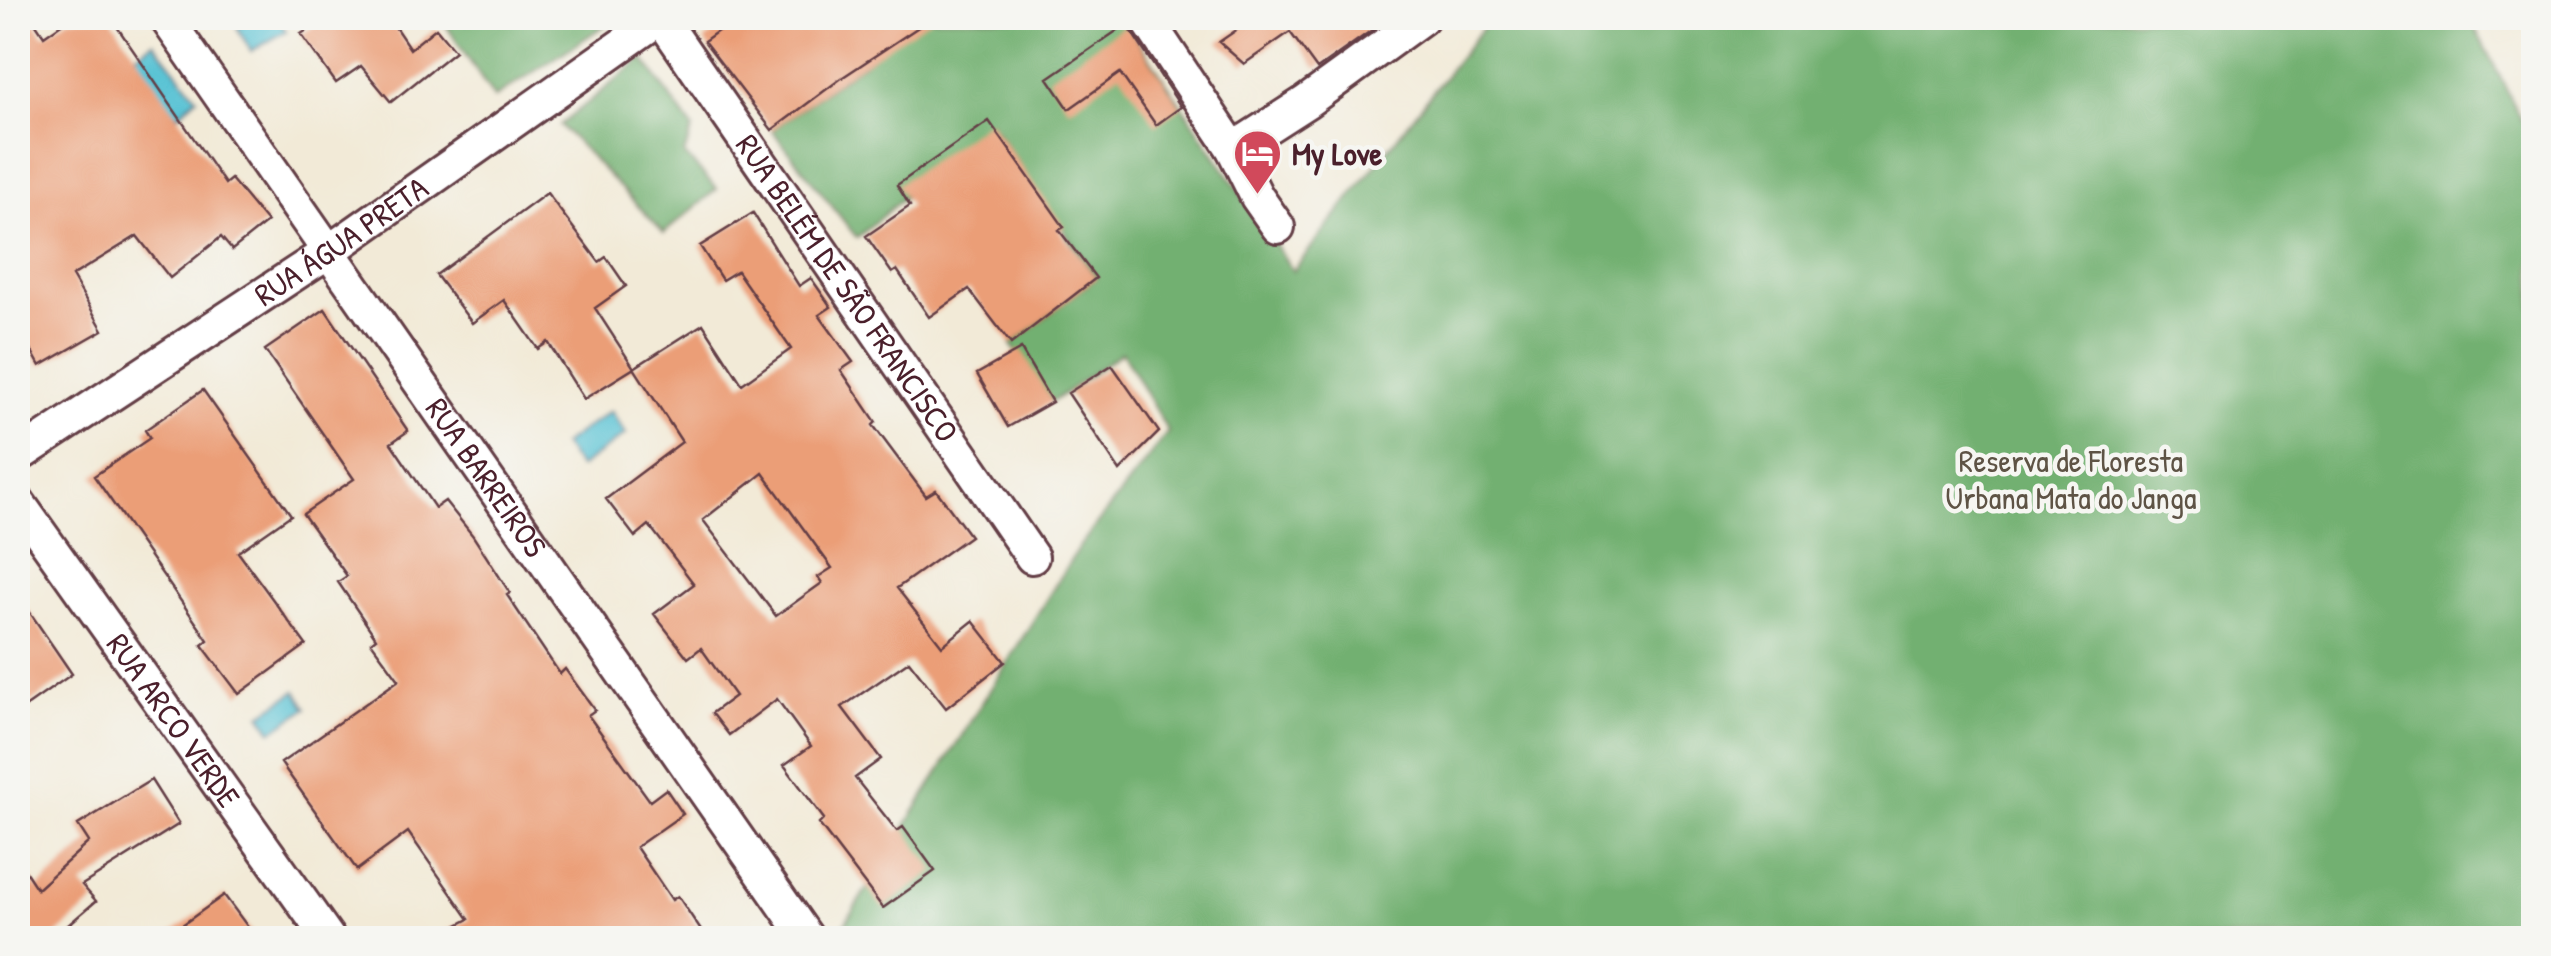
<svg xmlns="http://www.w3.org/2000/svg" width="2551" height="956" font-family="'Patrick Hand',sans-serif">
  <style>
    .forest { fill: #72b071; stroke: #5e684e; stroke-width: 2.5 }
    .water { fill: #58c2d4; stroke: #517080; stroke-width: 2.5 }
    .building { fill: #eb9e77; fill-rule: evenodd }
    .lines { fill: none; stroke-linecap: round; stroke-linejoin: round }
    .minor-casing { stroke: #633d45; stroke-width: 38 }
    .minor { stroke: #fff; stroke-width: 32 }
    .labels { text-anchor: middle; stroke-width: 9; stroke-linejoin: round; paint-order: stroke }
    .poi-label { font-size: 32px; font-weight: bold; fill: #4a1f2b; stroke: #f6f6f2; text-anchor: start }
    .street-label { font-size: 32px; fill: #4a1f2b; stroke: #f6f6f2 }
    .park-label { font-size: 32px; fill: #5e5345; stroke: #f6f6f2 }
  </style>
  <rect width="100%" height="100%" fill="#f6f6f2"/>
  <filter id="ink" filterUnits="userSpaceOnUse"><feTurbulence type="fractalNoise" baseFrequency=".01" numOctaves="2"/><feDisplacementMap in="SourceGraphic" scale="20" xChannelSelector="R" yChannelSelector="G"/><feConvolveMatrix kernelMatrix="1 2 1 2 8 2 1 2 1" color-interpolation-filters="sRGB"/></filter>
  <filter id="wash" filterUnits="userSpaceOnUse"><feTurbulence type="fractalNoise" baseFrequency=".0048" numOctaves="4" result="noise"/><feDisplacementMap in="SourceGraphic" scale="40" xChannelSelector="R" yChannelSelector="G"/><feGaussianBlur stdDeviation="2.25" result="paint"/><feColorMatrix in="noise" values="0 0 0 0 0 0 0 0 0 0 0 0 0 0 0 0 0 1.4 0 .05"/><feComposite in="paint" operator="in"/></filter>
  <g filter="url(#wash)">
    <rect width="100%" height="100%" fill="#f2ead7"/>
    <path class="forest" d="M 457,18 L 616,18 L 494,98 L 446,25 Z
      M 925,18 L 1123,18 L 1293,271 L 1490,18 L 2470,18 L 2533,142 L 2533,938 L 836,938 L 1079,547 L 1168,432 L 1122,352 L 1052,402 L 1011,344 L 1096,278 L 990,122 L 857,238 L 772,130 Z
      M 643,58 L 693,129 L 684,154 L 717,189 L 664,233 L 560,125 Z"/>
    <path class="water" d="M 252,18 L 278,18 L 286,31 L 251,51 L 237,27 Z
      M 154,42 L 197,97 L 178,115 L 49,116 Z
      M 610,411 L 626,434 L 579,468 L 562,445 Z
      M 296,691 L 307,708 L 272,731 L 261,714 Z"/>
    <g id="blocks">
      <path class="building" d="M 18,18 L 32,18 L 44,36 L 70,18 L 111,18 L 225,184 L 231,179 L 267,222 L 232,250 L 221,237 L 170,278 L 137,236 L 72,276 L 103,330 L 40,366 L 18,326 Z
        M 326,18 L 389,18 L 410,49 L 436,28 L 455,51 L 391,102 L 361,66 L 336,83 L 301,34 Z
        M 736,18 L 932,18 L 843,77 L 772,130 L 704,41 Z
        M 1254,18 L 1389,18 L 1317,69 L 1290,32 L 1244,64 L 1219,42 Z
        M 1121,28 L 1129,28 L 1181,107 L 1156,125 L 1120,73 L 1069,109 L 1048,78 Z
        M 989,121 L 1064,227 L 1059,230 L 1096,278 L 1011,344 L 969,289 L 929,317 L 897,270 L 892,273 L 866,236 L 910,206 L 897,185 Z
        M 547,193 L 599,262 L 606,257 L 626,286 L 595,308 L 634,368 L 584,399 L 548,342 L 538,349 L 504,300 L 472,323 L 436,275 Z
        M 753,213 L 799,286 L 811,278 L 831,307 L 819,315 L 853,362 L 841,370 L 876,422 L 873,425 L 926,496 L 936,490 L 970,536 L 897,588 L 942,646 L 973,621 L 1005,662 L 946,708 L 909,661 L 842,707 L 881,759 L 855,778 L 897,831 L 903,827 L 935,871 L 883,908 L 819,824 L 824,819 L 784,765 L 811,746 L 777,699 L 729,735 L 712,713 L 735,696 L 701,648 L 688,658 L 654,614 L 694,584 L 649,525 L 635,537 L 606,499 L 682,442 L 634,368 L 703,324 L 742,384 L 791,349 L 737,271 L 722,280 L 700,246 ZM 763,473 L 832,568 L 818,577 L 822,583 L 776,616 L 703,520 Z
        M 325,309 L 408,431 L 391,443 L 435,508 L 445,501 L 473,536 L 510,593 L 507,595 L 560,674 L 565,669 L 595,710 L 588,715 L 650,801 L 666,789 L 683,814 L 636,847 L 672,900 L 678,896 L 706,938 L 433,938 L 469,919 L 408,832 L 357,870 L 281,763 L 399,680 L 371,642 L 376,638 L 338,582 L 347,576 L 303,514 L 354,479 L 265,350 Z
        M 1021,349 L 1052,402 L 1008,427 L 977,374 Z
        M 1112,365 L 1159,432 L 1120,471 L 1068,393 Z
        M 203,390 L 291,515 L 238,552 L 306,645 L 239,694 L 202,645 L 208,640 L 94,476 L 150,438 L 145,430 Z
        M 18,595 L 72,674 L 18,712 Z
        M 151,780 L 179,824 L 82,885 L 96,901 L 53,938 L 18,938 L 18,860 L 37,889 L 89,842 L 78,825 Z
        M 224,895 L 256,938 L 164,938 Z"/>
    </g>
  </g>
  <g filter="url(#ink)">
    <use href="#blocks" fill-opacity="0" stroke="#633d45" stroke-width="2.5"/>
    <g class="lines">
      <defs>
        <g id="minor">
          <path id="s1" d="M 166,18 L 807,938"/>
          <path id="s2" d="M 661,18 L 1032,557"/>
          <path d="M 1146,18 L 1233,149 L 1257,197 L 1278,227"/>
          <path d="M 1233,149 L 1306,102 L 1422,18"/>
          <path id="s3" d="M 18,456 L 328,252 L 660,18"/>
          <path id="s4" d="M 18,502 L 328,938"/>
        </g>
      </defs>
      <use href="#minor" class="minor-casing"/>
      <use href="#minor" class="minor"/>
    </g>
  </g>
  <defs>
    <symbol id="hotel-pin" viewBox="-11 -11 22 30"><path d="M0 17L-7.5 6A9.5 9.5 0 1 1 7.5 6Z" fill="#d1495b" stroke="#f6f6f2"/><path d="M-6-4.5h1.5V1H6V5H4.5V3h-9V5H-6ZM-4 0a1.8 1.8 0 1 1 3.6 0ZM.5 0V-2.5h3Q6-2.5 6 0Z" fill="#fff"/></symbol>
  </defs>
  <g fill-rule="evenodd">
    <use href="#hotel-pin" x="1230" y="126" width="55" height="75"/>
  </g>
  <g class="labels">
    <g class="poi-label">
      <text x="1292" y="165">My Love</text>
    </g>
    <g class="street-label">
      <text dy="11" stroke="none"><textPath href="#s3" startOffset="388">RUA ÁGUA PRETA</textPath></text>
      <text dy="11" stroke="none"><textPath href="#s2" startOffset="328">RUA BELÉM DE SÃO FRANCISCO</textPath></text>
      <text dy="11" stroke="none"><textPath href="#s1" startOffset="560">RUA BARREIROS</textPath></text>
      <text dy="11" stroke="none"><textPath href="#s4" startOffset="268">RUA ARCO VERDE</textPath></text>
    </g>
    <g class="park-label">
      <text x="2071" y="472">Reserva de Floresta<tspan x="2071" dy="37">Urbana Mata do Janga</tspan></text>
    </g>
  </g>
  <rect width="2551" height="956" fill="none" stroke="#f6f6f2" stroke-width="60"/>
</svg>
